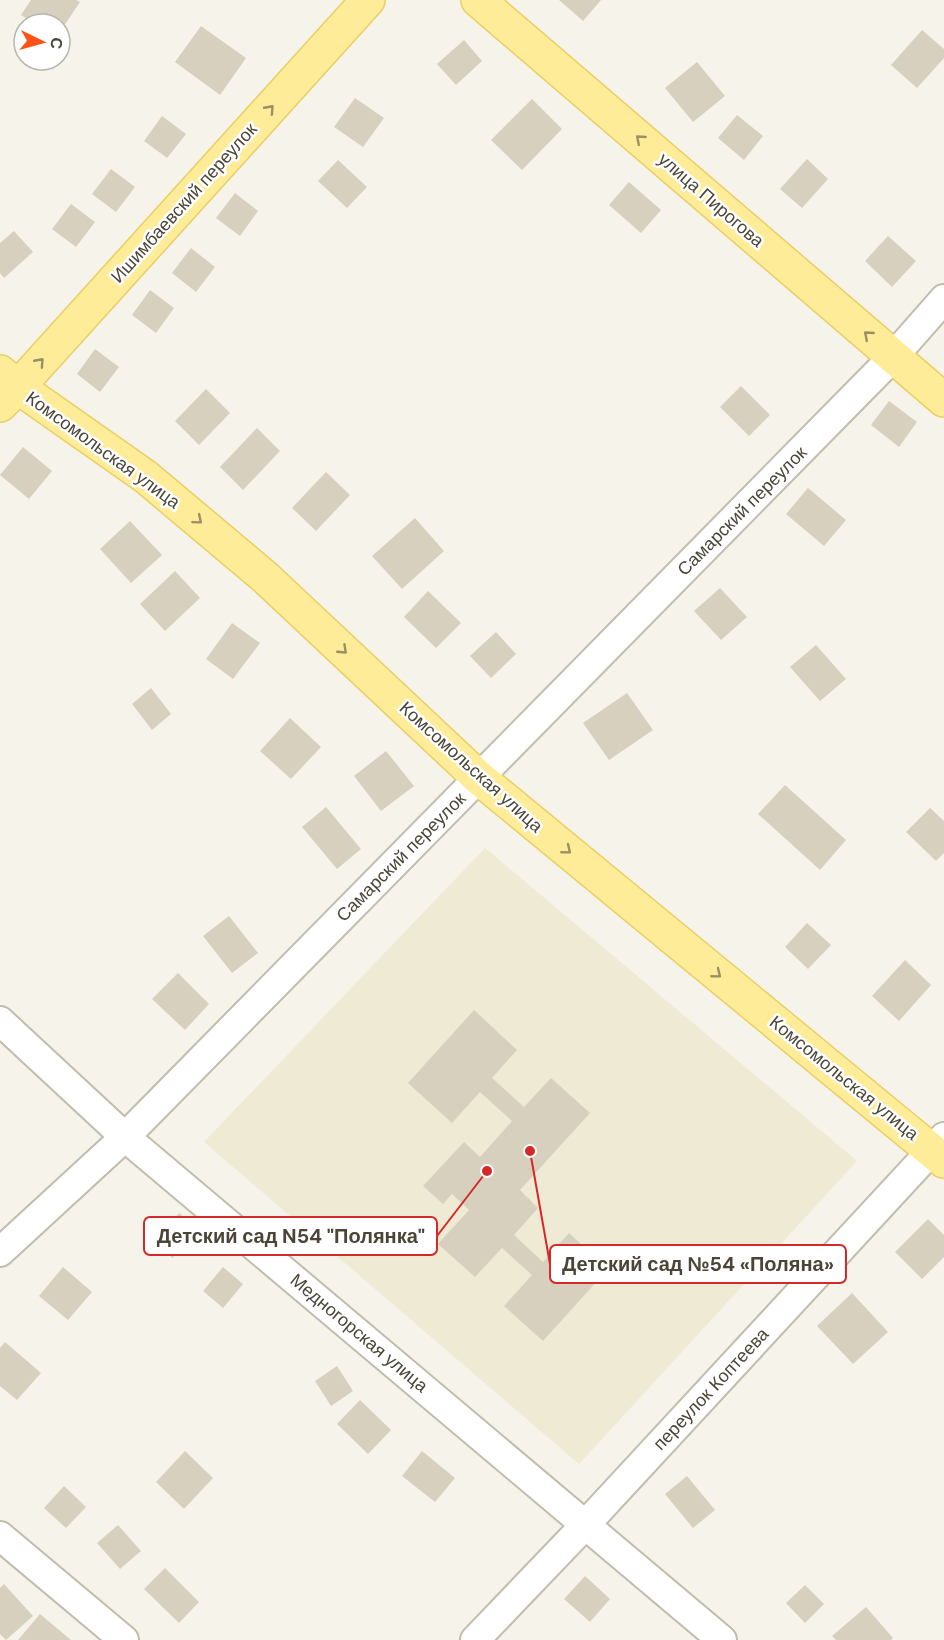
<svg xmlns="http://www.w3.org/2000/svg" width="944" height="1640" font-family="'DM Sans',sans-serif">
  <style>
    .education { fill: #efead3 }
    .building { fill: #d8d0bf }
    .lines { fill: none; stroke-linecap: round; stroke-linejoin: round }
    .minor-casing { stroke: #c2bcac; stroke-width: 32 }
    .major-casing { stroke: #e9cf64; stroke-width: 36 }
    .minor { stroke: #fff; stroke-width: 28 }
    .major { stroke: #ffec99; stroke-width: 33 }
    .oneway { stroke: #9b9063 }
    .labels { text-anchor: middle; stroke-width: 5; stroke-linejoin: round; paint-order: stroke }
    .street-label { font-size: 18px; fill: #4a4537; stroke: #fff }
    .leader { fill: none; stroke: #d62828; stroke-width: 2 }
    .callout-dot { fill: #d62828; stroke: #fff; stroke-width: 2 }
    .callout { fill: #fff; stroke: #d62828; stroke-width: 2 }
    .callout-label { font-size: 20px; text-anchor: middle; font-weight: bold; fill: #4a4537 }
  </style>
  <rect width="100%" height="100%" fill="#f5f3ea"/>
  <path class="education" d="M 485,848 L 857,1161 L 579,1464 L 204,1142 Z"/>
  <path class="building" d="M 31,0 L 76,0 L 80,2 L 60,32 L 60,24 L 35,24 L 21,15 Z
    M 559,0 L 601,0 L 583,21 Z
    M 201,26 L 246,58 L 220,95 L 175,62 Z
    M 922,30 L 944,49 L 944,58 L 917,88 L 891,65 Z
    M 464,40 L 482,61 L 456,85 L 437,64 Z
    M 697,62 L 725,96 L 693,122 L 665,88 Z
    M 355,98 L 384,118 L 363,147 L 334,127 Z
    M 532,99 L 562,129 L 522,170 L 491,140 Z
    M 737,115 L 763,136 L 744,160 L 718,138 Z
    M 162,116 L 186,134 L 167,158 L 144,141 Z
    M 807,159 L 828,179 L 802,208 L 780,189 Z
    M 338,160 L 367,187 L 347,208 L 318,181 Z
    M 111,169 L 135,187 L 116,212 L 92,194 Z
    M 629,182 L 661,210 L 641,233 L 609,205 Z
    M 235,193 L 258,211 L 240,236 L 216,218 Z
    M 71,204 L 95,222 L 76,247 L 52,229 Z
    M 14,231 L 33,252 L 4,278 L 0,273 L 0,243 Z
    M 888,236 L 916,261 L 892,287 L 865,261 Z
    M 191,248 L 215,267 L 196,292 L 172,273 Z
    M 150,290 L 174,308 L 156,333 L 132,315 Z
    M 95,349 L 119,367 L 100,392 L 77,374 Z
    M 741,386 L 770,415 L 749,436 L 720,407 Z
    M 206,389 L 230,413 L 199,445 L 175,421 Z
    M 889,401 L 917,422 L 899,447 L 871,425 Z
    M 257,428 L 280,451 L 243,490 L 220,467 Z
    M 23,447 L 52,471 L 29,499 L 0,475 Z
    M 326,472 L 350,495 L 316,531 L 292,508 Z
    M 808,488 L 846,520 L 824,546 L 786,514 Z
    M 415,518 L 444,551 L 402,589 L 372,556 Z
    M 130,521 L 162,555 L 131,583 L 100,549 Z
    M 175,571 L 200,598 L 165,631 L 140,604 Z
    M 720,588 L 747,617 L 721,640 L 694,611 Z
    M 428,591 L 461,623 L 436,648 L 404,617 Z
    M 232,623 L 260,643 L 233,679 L 206,659 Z
    M 496,632 L 516,654 L 491,678 L 470,656 Z
    M 816,645 L 846,679 L 820,701 L 790,667 Z
    M 151,688 L 171,714 L 152,730 L 132,704 Z
    M 627,693 L 653,730 L 609,760 L 583,723 Z
    M 290,718 L 321,747 L 291,779 L 260,751 Z
    M 386,751 L 414,786 L 381,811 L 354,776 Z
    M 785,785 L 846,840 L 820,870 L 758,814 Z
    M 326,807 L 361,849 L 337,869 L 302,827 Z
    M 930,808 L 944,821 L 944,853 L 936,861 L 906,832 Z
    M 229,916 L 258,953 L 232,973 L 203,936 Z
    M 807,923 L 831,945 L 808,969 L 785,947 Z
    M 905,960 L 931,985 L 899,1021 L 872,996 Z
    M 178,973 L 209,1004 L 185,1030 L 152,999 Z
    M 474,1010 L 517,1050 L 492,1078 L 524,1107 L 551,1078 L 590,1113 L 520,1190 L 538,1208 L 514,1235 L 543,1262 L 569,1233 L 608,1269 L 543,1341 L 504,1306 L 532,1275 L 502,1248 L 475,1277 L 438,1244 L 469,1210 L 452,1194 L 443,1204 L 423,1186 L 464,1142 L 480,1157 L 512,1121 L 480,1092 L 452,1123 L 408,1083 Z
    M 180,1213 L 199,1236 L 172,1258 L 152,1235 Z
    M 928,1219 L 944,1235 L 944,1257 L 922,1279 L 895,1252 Z
    M 63,1267 L 92,1292 L 68,1320 L 39,1296 Z
    M 223,1267 L 243,1284 L 223,1308 L 203,1291 Z
    M 852,1293 L 888,1332 L 853,1364 L 817,1326 Z
    M 5,1342 L 41,1373 L 17,1400 L 0,1386 L 0,1348 Z
    M 337,1366 L 353,1391 L 331,1406 L 315,1381 Z
    M 360,1400 L 391,1430 L 368,1454 L 337,1424 Z
    M 185,1451 L 213,1478 L 184,1509 L 156,1482 Z
    M 422,1451 L 455,1478 L 435,1502 L 402,1476 Z
    M 687,1476 L 715,1510 L 693,1528 L 665,1494 Z
    M 64,1486 L 86,1507 L 66,1528 L 44,1508 Z
    M 118,1525 L 141,1551 L 120,1569 L 97,1543 Z
    M 165,1568 L 199,1602 L 179,1623 L 144,1589 Z
    M 585,1576 L 610,1599 L 590,1622 L 564,1599 Z
    M 4,1584 L 33,1616 L 6,1640 L 0,1634 L 0,1588 Z
    M 805,1585 L 824,1604 L 805,1623 L 786,1603 Z
    M 866,1607 L 893,1638 L 891,1640 L 836,1640 L 832,1636 Z
    M 40,1614 L 71,1640 L 18,1640 Z"/>
  <g class="lines">
    <defs>
      <path id="minor" d="M 0,1021 L 125,1137 L 722,1640
        M 0,1252 L 125,1137 L 893,357 L 944,299
        M 0,1536 L 124,1640
        M 475,1640 L 586,1524 L 944,1137"/>
      <path id="major" d="M 478,0 L 944,400
        M 0,372 L 18,387 L 146,477 L 266,578 L 479,778 L 944,1161
        M 0,405 L 18,387 L 368,0"/>
    </defs>
    <use href="#minor" class="minor-casing"/>
    <use href="#major" class="major-casing"/>
    <use href="#minor" class="minor"/>
    <use href="#major" class="major"/>
  </g>
  <defs><path id="oneway-chevron" d="M-2-3.5L2.5 0L-2 3.5" fill="none" stroke-width="1.6" stroke-linecap="round" stroke-linejoin="round" transform="scale(1.5)"/></defs>
  <g class="oneway">
    <use href="#oneway-chevron" transform="translate(270 109) rotate(-48)"/>
    <use href="#oneway-chevron" transform="translate(640 139) rotate(-139)"/>
    <use href="#oneway-chevron" transform="translate(868 335) rotate(-139)"/>
    <use href="#oneway-chevron" transform="translate(40 362) rotate(-48)"/>
    <use href="#oneway-chevron" transform="translate(198 520) rotate(40)"/>
    <use href="#oneway-chevron" transform="translate(343 650) rotate(43)"/>
    <use href="#oneway-chevron" transform="translate(567 850) rotate(39)"/>
    <use href="#oneway-chevron" transform="translate(717 974) rotate(39)"/>
  </g>
  <g class="labels">
    <g class="street-label">
      <text transform="translate(711 200) rotate(41)" y="6">улица Пирогова</text>
      <text transform="translate(184 203) rotate(-48)" y="6">Ишимбаевский переулок</text>
      <text transform="translate(103 450) rotate(36)" y="6">Комсомольская улица</text>
      <text transform="translate(742 511) rotate(-45)" y="6">Самарский переулок</text>
      <text transform="translate(471 767) rotate(42)" y="6">Комсомольская улица</text>
      <text transform="translate(401 857) rotate(-45)" y="6">Самарский переулок</text>
      <text transform="translate(844 1078) rotate(39)" y="6">Комсомольская улица</text>
      <text transform="translate(359 1333) rotate(40)" y="6">Медногорская улица</text>
      <text transform="translate(711 1389) rotate(-47)" y="6">переулок Коптеева</text>
    </g>
  </g>
  <path class="leader" d="M487 1171L437 1236M530 1151L550 1264"/>
  <g class="callout-dot">
    <circle cx="487" cy="1171" r="6"/>
    <circle cx="530" cy="1151" r="6"/>
  </g>
  <g class="callout">
    <rect x="144" y="1217" width="293" height="38" rx="6"/>
    <rect x="550" y="1245" width="296" height="38" rx="6"/>
  </g>
  <g class="callout-label">
    <text x="291" y="1243">Детский сад N54 "Полянка"</text>
    <text x="698" y="1271">Детский сад №54 «Поляна»</text>
  </g>
  <g transform="translate(42 42) rotate(95)"><circle r="28" fill="#ffffff" stroke="#b7b5af" stroke-width="1.5"/>
  <path d="M0-4.5L10 22L0 15L-10 22Z" fill="#ff5217"/>
  <text y="-9" font-size="16" font-weight="bold" text-anchor="middle" fill="#4a4537">С</text>
  </g>
</svg>
